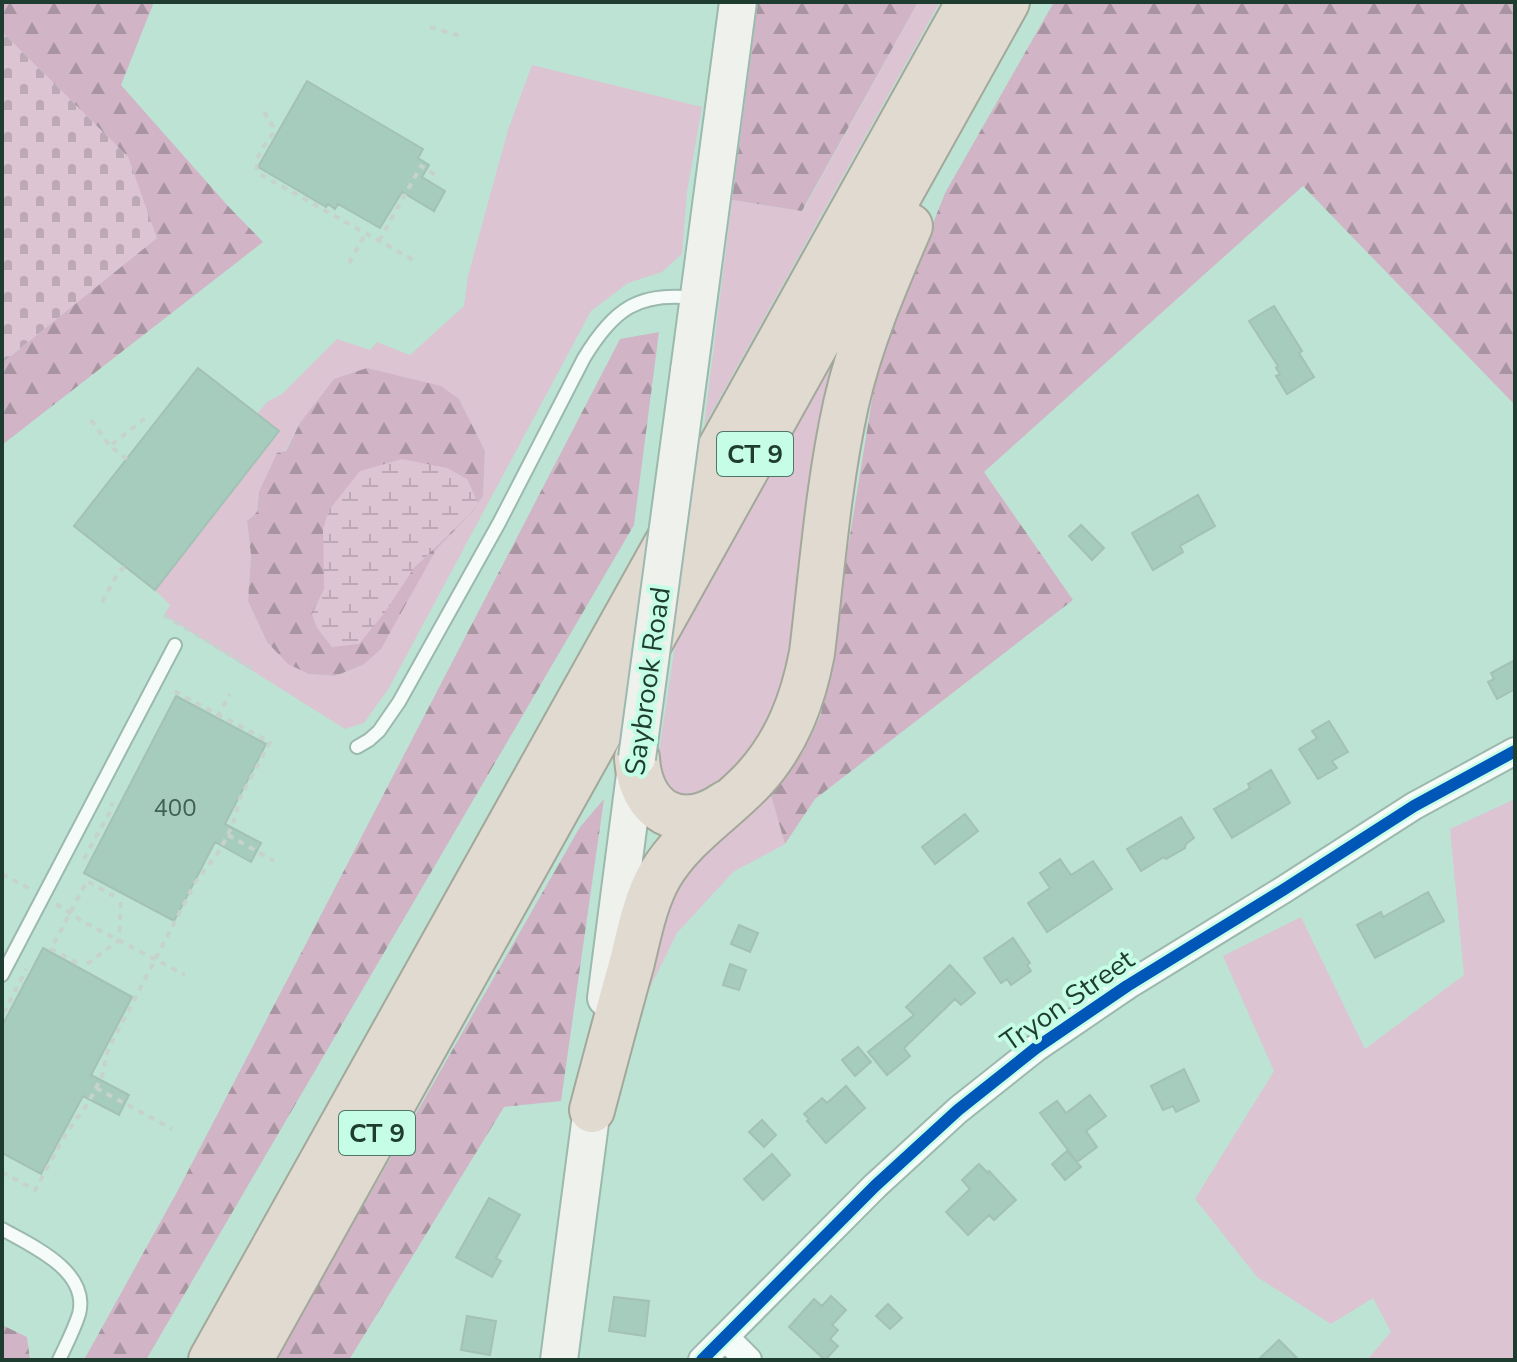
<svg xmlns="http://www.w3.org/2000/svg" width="1517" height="1362" font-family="'Nunito Sans',sans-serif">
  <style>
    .green { fill: #dcc4d2; fill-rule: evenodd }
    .forest { fill: url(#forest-firs) }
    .wetland { fill: url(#wetland-marsh) }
    .cemetery { fill: url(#cemetery-stones) }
    .building { fill: #a6ccbd; stroke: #a3c1b5; stroke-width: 2 }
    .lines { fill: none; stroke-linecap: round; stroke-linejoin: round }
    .service-casing { stroke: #9bb9ae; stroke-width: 16 }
    .minor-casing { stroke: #9bb9ae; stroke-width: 30 }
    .secondary-casing { stroke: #9bb9ae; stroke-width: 40 }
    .motorway-casing { stroke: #a2a89a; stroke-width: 48 }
    .path { stroke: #c6d2cd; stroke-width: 4; stroke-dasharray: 6 6; stroke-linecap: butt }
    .service { stroke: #f5fbf9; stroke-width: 12 }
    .minor { stroke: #f5fbf9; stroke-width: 26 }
    .secondary { stroke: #eff1ed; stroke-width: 36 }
    .motorway { stroke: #e1dad1; stroke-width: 44 }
    .secondary-bridge-casing { stroke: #9bb9ae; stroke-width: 40; stroke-linecap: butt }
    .secondary-bridge { stroke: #eff1ed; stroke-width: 36 }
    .cycleway-casing { stroke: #c5fde6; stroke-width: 17 }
    .cycleway { stroke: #0057b8; stroke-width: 12 }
    .labels { text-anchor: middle; stroke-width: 8; stroke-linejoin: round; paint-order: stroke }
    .number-label { font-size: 24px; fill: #426155 }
    .shield { fill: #c5fde6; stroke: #517667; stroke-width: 2 }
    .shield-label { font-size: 26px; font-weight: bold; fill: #1f3c31 }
    .street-label { font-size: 28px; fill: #1f3c31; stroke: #c5fde6 }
  </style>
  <defs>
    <pattern id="forest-firs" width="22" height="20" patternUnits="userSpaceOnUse" patternTransform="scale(2)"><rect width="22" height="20" fill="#d1b5c6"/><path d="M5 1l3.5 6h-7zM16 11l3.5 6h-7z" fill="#a994a1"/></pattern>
    <pattern id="wetland-marsh" width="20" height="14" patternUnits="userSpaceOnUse" patternTransform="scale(2)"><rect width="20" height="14" fill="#dcc4d2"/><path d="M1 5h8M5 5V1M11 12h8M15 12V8" fill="none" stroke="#bca9b5"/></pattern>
    <pattern id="cemetery-stones" width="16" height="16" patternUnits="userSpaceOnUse" patternTransform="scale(2)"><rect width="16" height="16" fill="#dcc4d2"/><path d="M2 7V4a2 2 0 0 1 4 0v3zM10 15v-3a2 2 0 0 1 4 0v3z" fill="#bca9b5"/></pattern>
  </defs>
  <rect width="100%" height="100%" fill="#bde3d4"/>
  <path class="green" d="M 918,2 L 940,2 L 704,426 L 732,200 L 803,211 Z
    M 532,65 L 702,107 L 687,192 L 682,254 L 662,272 L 628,283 L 591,311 L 389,688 L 364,723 L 345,729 L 164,615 L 170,605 L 155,590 L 278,431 L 257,414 L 267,402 L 282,394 L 337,339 L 370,350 L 377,342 L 410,355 L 464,306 L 468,276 L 508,130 ZM 459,399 L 485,451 L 483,496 L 472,512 L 436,550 L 410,595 L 363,665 L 335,676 L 309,674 L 267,642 L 248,601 L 251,555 L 247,521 L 257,512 L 259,492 L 285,451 L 300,423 Z
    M 840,341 L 781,716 L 716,796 L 675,801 L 656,772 L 677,633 Z
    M 770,792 L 785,844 L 733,872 L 677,933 L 637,1014 L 674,876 Z
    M 1515,799 L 1515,1360 L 1367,1360 L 1391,1332 L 1373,1298 L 1331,1324 L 1257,1277 L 1195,1199 L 1274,1071 L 1223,956 L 1301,917 L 1365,1049 L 1464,975 L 1450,829 Z"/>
  <path class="forest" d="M 2,2 L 154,2 L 121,85 L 228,206 L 263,242 L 2,445 L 2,363 L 156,238 L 128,157 L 2,32 Z
    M 758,2 L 918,2 L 802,211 L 732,200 Z
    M 1054,2 L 1515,2 L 1515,405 L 1303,186 L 984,472 L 1073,600 L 815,799 L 785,844 L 770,792 L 803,752 L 821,714 L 878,363 L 945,193 Z
    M 659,332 L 634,525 L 146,1360 L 84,1360 L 177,1192 L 620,339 Z
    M 367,368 L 441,386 L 459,399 L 485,451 L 483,496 L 472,512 L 436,550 L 381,649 L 363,665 L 335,676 L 309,674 L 288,664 L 267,642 L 248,601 L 251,555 L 247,521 L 257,512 L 259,492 L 277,453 L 286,451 L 300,423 L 334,379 Z
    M 604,799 L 561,1101 L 504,1107 L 349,1360 L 275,1360 L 580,827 Z
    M 2,1325 L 27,1337 L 30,1360 L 2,1360 Z"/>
  <path class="wetland" d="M 402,459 L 447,468 L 467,479 L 478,503 L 472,512 L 414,568 L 385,612 L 359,644 L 332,647 L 317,628 L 312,614 L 324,589 L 323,529 L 329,510 L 360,471 Z"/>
  <path class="cemetery" d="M 2,32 L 128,157 L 157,238 L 2,363 Z"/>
  <path class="building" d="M 307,81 L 423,149 L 418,158 L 429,165 L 422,177 L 445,191 L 434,211 L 402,192 L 380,228 L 338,204 L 335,209 L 328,204 L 326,207 L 258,167 Z
    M 1274,306 L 1302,351 L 1299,353 L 1314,377 L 1287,394 L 1276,376 L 1280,374 L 1276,368 L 1278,366 L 1249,321 Z
    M 198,368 L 279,431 L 155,590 L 74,526 Z
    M 1198,495 L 1215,526 L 1180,546 L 1183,552 L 1153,570 L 1132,533 Z
    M 1081,525 L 1104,548 L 1092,560 L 1069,536 Z
    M 1515,660 L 1515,689 L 1497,699 L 1488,682 L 1494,679 L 1491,673 Z
    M 176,696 L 266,744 L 225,824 L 261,843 L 251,862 L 215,842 L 174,921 L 84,873 Z
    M 1329,721 L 1348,752 L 1332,761 L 1337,768 L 1318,779 L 1299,749 L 1317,738 L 1312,731 Z
    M 1271,770 L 1290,803 L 1232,838 L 1214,809 L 1250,788 L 1248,784 Z
    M 965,814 L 978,831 L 935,864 L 922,847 Z
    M 1181,817 L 1194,838 L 1186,844 L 1185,848 L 1166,859 L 1164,857 L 1141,871 L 1127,849 Z
    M 1060,859 L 1071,875 L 1093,861 L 1112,889 L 1047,932 L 1028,903 L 1050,888 L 1040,873 Z
    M 1428,892 L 1444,921 L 1375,958 L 1357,925 L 1381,912 L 1383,917 Z
    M 739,925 L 758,933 L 750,952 L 731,944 Z
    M 1013,938 L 1030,963 L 1027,965 L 1031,971 L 1011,985 L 1007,979 L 1001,983 L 984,958 Z
    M 43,948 L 132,997 L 91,1075 L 129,1095 L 119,1115 L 83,1096 L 41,1174 L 2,1153 L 2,1026 Z
    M 730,964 L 746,970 L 739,990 L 723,985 Z
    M 950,965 L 975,993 L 961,1005 L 955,999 L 904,1048 L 910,1056 L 887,1075 L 868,1052 L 914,1015 L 906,1007 Z
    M 858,1047 L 871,1062 L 855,1076 L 842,1060 Z
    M 1184,1069 L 1199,1101 L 1176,1112 L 1173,1106 L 1163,1110 L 1151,1086 Z
    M 846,1086 L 865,1108 L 826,1143 L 807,1121 L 809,1119 L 804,1114 L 822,1098 L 827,1103 Z
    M 1090,1095 L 1106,1116 L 1086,1131 L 1097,1147 L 1077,1162 L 1040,1113 L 1057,1101 L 1066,1113 Z
    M 762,1120 L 776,1135 L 764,1147 L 749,1132 Z
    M 1067,1151 L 1081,1167 L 1065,1180 L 1052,1164 Z
    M 772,1154 L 790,1175 L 763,1200 L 744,1179 Z
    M 979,1164 L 988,1173 L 989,1171 L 1016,1200 L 994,1220 L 989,1215 L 968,1235 L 946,1212 L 970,1189 L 962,1180 Z
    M 489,1198 L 520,1215 L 496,1258 L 501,1261 L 492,1277 L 456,1257 Z
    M 831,1296 L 846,1310 L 832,1325 L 838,1330 L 830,1339 L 838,1346 L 825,1360 L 789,1327 L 814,1299 L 822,1306 Z
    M 614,1297 L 649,1301 L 645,1336 L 609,1331 Z
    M 888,1304 L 902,1318 L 890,1329 L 876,1316 Z
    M 467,1316 L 496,1321 L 490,1355 L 461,1350 Z
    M 1279,1340 L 1299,1360 L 1258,1360 Z"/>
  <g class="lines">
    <defs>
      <path id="service" d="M 357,747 L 369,740 L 379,731 L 399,702 L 499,523 L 584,358 C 613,310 638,291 695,298
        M 2,975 L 175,645
        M 2,1229 C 32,1246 90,1271 79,1314 C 74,1330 66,1345 59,1360"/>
      <path id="minor" d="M 725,1337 L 748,1360
        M 702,1360 L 875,1186 L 958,1110 L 1036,1048 L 1127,986 L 1283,890 L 1414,806 L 1515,751"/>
      <path id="secondary" d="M 689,371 L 738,2
        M 606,998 L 637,759
        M 559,1360 L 595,1085"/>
      <path id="motorway" d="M 637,758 C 640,811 680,835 726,803
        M 592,1110 C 605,1061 618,1012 632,962 C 639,933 645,901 660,875 C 684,835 723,812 754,779 C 787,743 803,700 812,653 C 822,570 828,486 846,404 C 860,342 885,284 910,226
        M 211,1360 L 969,2
        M 250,1360 L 1007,2"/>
    </defs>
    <use href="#service" class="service-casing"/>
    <use href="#minor" class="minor-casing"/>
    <use href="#secondary" class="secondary-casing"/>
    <use href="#motorway" class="motorway-casing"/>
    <path class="path" d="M 430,27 L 464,37
      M 264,112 L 274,128 L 274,132 C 266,144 252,158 258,173 L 417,262
      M 379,241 L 421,166 L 439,177
      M 349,263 L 366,233
      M 91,420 L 110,446
      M 127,459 L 110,446 L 149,415
      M 102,602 L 117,575 L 125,566
      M 164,615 L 251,668
      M 217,717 L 230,694
      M 228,835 L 274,861
      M 84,859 L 112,808 L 112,803
      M 2,874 L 32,890
      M 56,904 L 82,921 L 185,975
      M 77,963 L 51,949 L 87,881 L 114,896
      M 87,964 L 119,940 L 121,900
      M 2,1012 L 6,1009 L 26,969
      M 96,1088 L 172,1129
      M 2,1172 L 35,1190 L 65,1135 L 88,1103 L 96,1088 L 102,1076 L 108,1050 L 195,883 L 220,850 L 233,824 L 240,798 L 270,742 L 172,690 L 170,693"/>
    <use href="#service" class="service"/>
    <use href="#minor" class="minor"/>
    <use href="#secondary" class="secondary"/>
    <use href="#motorway" class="motorway"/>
    <defs>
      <path id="secondary-bridge" d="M 637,758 L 689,371"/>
    </defs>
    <use href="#secondary-bridge" class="secondary-bridge-casing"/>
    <use href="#secondary-bridge" class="secondary-bridge"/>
    <defs>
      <path id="cycleway" d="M 702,1360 L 875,1186 L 958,1110 L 1036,1048 L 1127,986 L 1283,890 L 1414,806 L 1515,751"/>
    </defs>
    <use href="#cycleway" class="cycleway-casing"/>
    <use href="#cycleway" class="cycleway"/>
  </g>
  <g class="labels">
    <g class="number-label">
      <text x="175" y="816">400</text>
    </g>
    <g class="shield">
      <rect x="717" y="432" width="76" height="44" rx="6"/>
      <rect x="339" y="1111" width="76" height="44" rx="6"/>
    </g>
    <g class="shield-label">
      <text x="755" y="463">CT 9</text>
      <text x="377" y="1142">CT 9</text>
    </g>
    <g class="street-label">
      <text transform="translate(647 681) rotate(-82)" y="10">Saybrook Road</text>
      <text transform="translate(1067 1000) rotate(-35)" y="10">Tryon Street</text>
    </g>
  </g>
  <rect width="1517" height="1362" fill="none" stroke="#1f3c31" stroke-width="8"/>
</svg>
